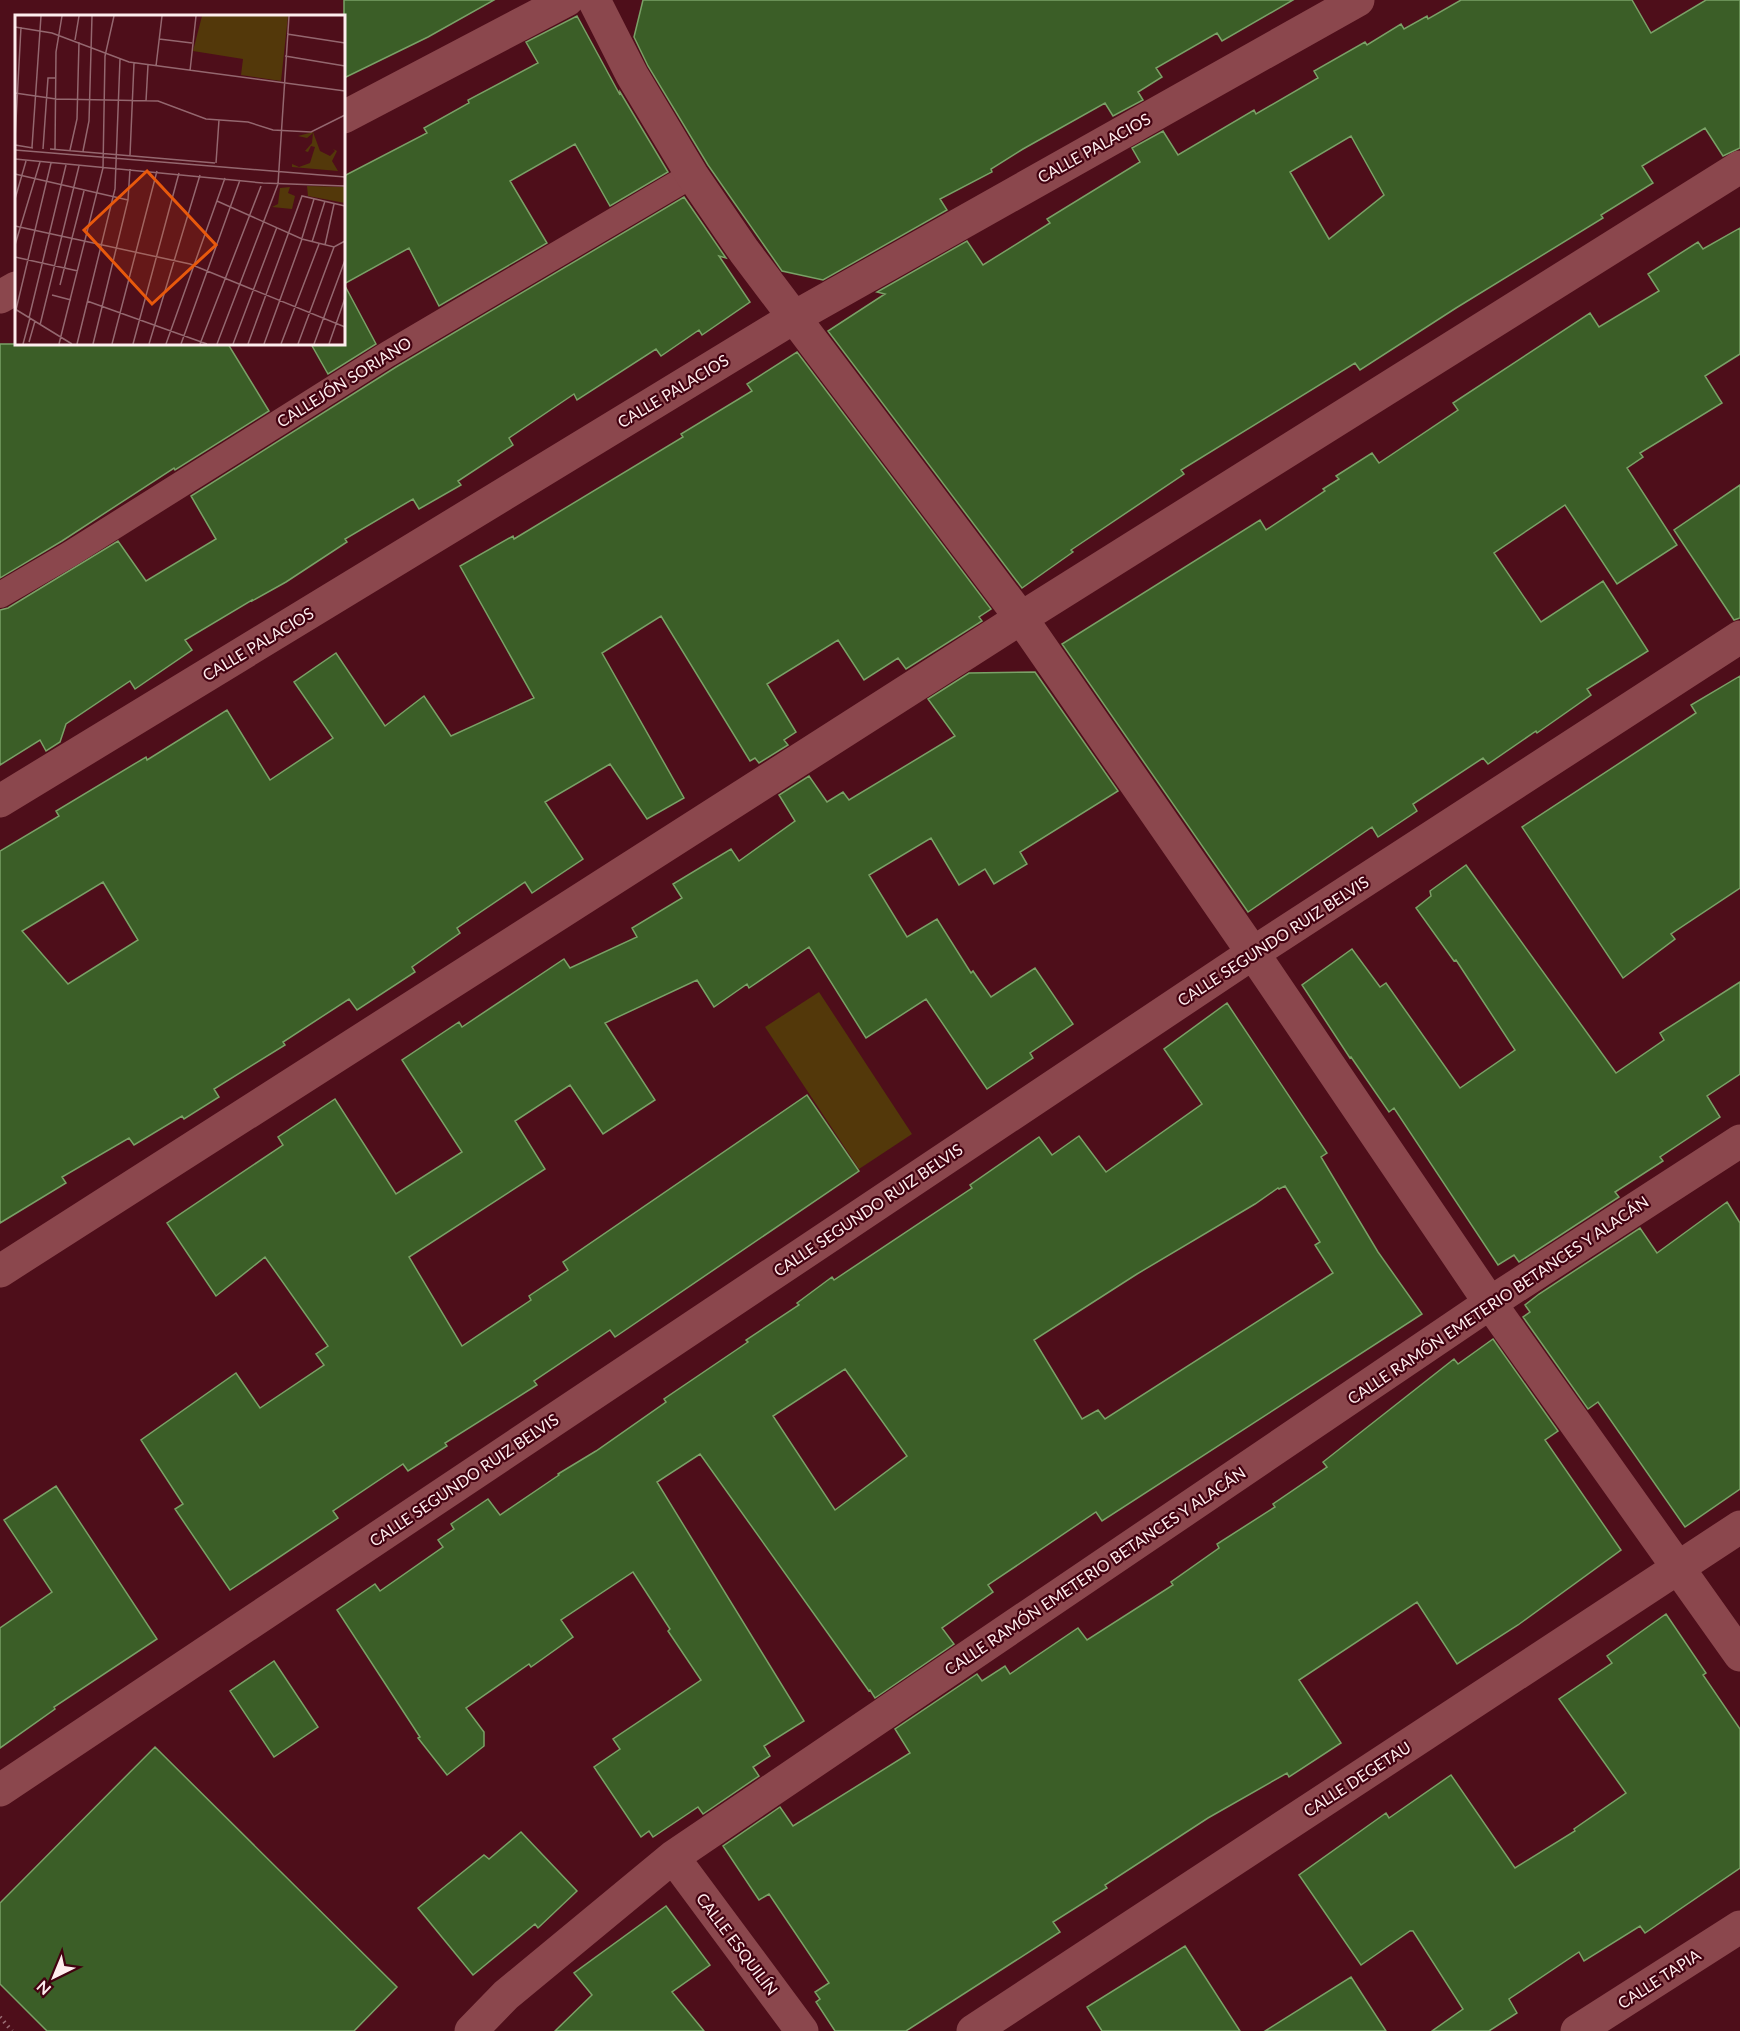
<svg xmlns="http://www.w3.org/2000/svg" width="1740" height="2031" font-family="Lato,sans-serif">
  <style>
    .green { fill: #53380a }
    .building { fill: #3b5e27; stroke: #7aa167; stroke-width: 1.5; fill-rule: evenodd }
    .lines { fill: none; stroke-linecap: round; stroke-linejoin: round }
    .path { stroke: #996d74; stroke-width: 4; stroke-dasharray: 1.5 4.5; stroke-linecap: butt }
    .service { stroke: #8b474d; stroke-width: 26 }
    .minor { stroke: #8b474d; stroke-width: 33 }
    .labels { text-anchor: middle; stroke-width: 4.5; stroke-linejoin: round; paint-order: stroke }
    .street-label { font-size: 16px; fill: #feedee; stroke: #420210 }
    .inset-road { fill: none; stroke: #94676f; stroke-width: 1.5 }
    .view { fill: #e8590c; fill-opacity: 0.15; stroke: #e8590c; stroke-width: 3 }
    .inset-edge { fill: none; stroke: #feedee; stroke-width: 3 }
  </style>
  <rect width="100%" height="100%" fill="#4e0e1a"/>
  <path class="green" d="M 819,992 L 912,1134 L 859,1169 L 765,1027 Z"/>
  <path class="building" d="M 344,0 L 494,0 L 428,37 L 344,78 Z
    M 643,0 L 1293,0 L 1222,41 L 1217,33 L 1156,68 L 1162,77 L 1138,92 L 1143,100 L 1113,116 L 1105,103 L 1023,149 L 991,169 L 992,172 L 940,199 L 947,210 L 823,280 L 782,271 L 708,165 L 648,66 L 634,37 Z
    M 1461,0 L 1632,0 L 1651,33 L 1706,0 L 1740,0 L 1740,148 L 1723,156 L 1705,128 L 1642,166 L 1653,183 L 1601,215 L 1603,218 L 1456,308 L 1360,370 L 1355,363 L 1181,470 L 1184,474 L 1071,550 L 1073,552 L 1022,588 L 828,331 L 885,294 L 877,292 L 967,241 L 983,265 L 1050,223 L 1047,219 L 1140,162 L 1132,148 L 1163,131 L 1178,155 L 1254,110 L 1256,114 L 1318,78 L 1314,71 L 1365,42 L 1367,45 L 1401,24 L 1404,29 L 1427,16 L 1428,19 ZM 1351,136 L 1384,195 L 1329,239 L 1290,172 Z
    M 577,16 L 620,95 L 620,92 L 668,172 L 610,206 L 575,144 L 510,181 L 547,243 L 439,306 L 409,248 L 344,284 L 344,176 L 427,133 L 424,128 L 469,103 L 468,100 L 538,63 L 526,42 Z
    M 684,197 L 726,258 L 719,256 L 750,302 L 702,335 L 699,330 L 661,356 L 656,349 L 577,400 L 574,394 L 509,438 L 513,445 L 458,481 L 461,485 L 419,509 L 413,499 L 345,539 L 347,542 L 286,582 L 252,601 L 252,600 L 185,640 L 192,650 L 135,689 L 130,681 L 66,724 L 60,742 L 46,751 L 40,740 L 0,765 L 0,610 L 8,608 L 118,541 L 146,581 L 216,539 L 191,496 L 396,367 Z
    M 1740,228 L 1740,354 L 1705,376 L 1722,403 L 1640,453 L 1643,457 L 1627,468 L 1677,545 L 1617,584 L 1565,505 L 1494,553 L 1541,622 L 1603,581 L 1648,651 L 1587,689 L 1591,695 L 1537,733 L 1536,731 L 1488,764 L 1483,758 L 1413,804 L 1417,811 L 1378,837 L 1372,827 L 1248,912 L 1062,644 L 1260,520 L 1266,530 L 1325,491 L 1323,489 L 1339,479 L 1336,476 L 1372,453 L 1379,463 L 1458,410 L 1453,403 L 1590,313 L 1599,327 L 1659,291 L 1648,274 L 1698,242 L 1703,249 Z
    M 344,284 L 376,344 L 328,374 L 311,344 L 344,344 Z
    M 0,344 L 228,344 L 269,411 L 175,470 L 174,468 L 62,541 L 0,578 Z
    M 797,352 L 991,609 L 979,617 L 982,621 L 906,669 L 898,658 L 864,680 L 838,640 L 767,684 L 796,732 L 784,740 L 788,745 L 759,763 L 755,758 L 750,761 L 661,616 L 602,653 L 684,798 L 647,819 L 610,764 L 545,802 L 583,859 L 532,893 L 525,882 L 457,928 L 460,933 L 412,967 L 415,972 L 357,1010 L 349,999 L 283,1042 L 285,1045 L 214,1089 L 219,1097 L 184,1119 L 182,1116 L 134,1145 L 129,1138 L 62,1177 L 66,1183 L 0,1223 L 0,851 L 59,816 L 56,811 L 146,757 L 147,760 L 227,710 L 270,780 L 333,738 L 294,682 L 336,653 L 385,726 L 424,696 L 451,736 L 534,698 L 460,566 L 513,536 L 514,539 L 683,437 L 681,434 L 752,391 L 747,384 ZM 103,882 L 138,940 L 68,984 L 22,931 Z
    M 1740,485 L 1740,618 L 1734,620 L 1674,530 Z
    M 1035,672 L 1118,791 L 1020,852 L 1027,864 L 994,884 L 985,869 L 959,885 L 931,838 L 869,875 L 907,937 L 937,919 L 971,973 L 973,971 L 991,997 L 1035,968 L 1073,1024 L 1030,1053 L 1033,1058 L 987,1089 L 926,999 L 866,1038 L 809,947 L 749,988 L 747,984 L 714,1007 L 697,980 L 605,1023 L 655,1100 L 603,1134 L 570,1085 L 515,1121 L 545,1169 L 409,1257 L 462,1346 L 531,1300 L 529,1296 L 568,1270 L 563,1262 L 807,1095 L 859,1171 L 615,1337 L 610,1330 L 534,1381 L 537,1385 L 445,1443 L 447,1446 L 408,1471 L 403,1464 L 333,1511 L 338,1518 L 230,1590 L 175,1509 L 183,1504 L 141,1440 L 236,1373 L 260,1408 L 324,1365 L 316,1354 L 328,1346 L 265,1257 L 216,1296 L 167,1223 L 283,1145 L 278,1137 L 335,1099 L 396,1194 L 462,1152 L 402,1060 L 459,1022 L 462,1027 L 564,959 L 570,968 L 637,937 L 632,928 L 682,898 L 673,884 L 731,849 L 739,861 L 795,821 L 779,795 L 809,776 L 827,802 L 843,792 L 849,800 L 955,736 L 928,699 L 969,673 Z
    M 1740,676 L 1740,888 L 1671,934 L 1675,939 L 1623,978 L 1522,827 L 1696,713 L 1691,705 Z
    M 1466,865 L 1616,1073 L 1664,1040 L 1660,1033 L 1740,982 L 1740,1074 L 1707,1096 L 1720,1117 L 1660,1157 L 1663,1161 L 1615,1192 L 1619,1197 L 1519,1262 L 1514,1255 L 1498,1265 L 1394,1108 L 1389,1112 L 1351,1057 L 1350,1058 L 1302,985 L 1352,949 L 1380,987 L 1386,983 L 1460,1088 L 1515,1050 L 1456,960 L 1454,961 L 1416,908 L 1431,896 L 1430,891 Z
    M 1227,1003 L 1327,1153 L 1321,1157 L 1378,1252 L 1422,1314 L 1102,1521 L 1096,1512 L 988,1585 L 993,1592 L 942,1628 L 954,1644 L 875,1698 L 870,1690 L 869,1691 L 700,1454 L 657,1482 L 804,1721 L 764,1746 L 770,1756 L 753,1767 L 759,1776 L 703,1814 L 698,1807 L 653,1837 L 649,1831 L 641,1837 L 594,1767 L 620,1749 L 613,1739 L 701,1680 L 668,1631 L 670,1629 L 633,1572 L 561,1620 L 573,1637 L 531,1667 L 529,1664 L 466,1708 L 484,1732 L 484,1746 L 447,1775 L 418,1738 L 420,1737 L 337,1610 L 375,1584 L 380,1591 L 443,1547 L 438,1540 L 454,1529 L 451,1524 L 488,1499 L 500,1515 L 559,1475 L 558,1474 L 596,1451 L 666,1402 L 664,1399 L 748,1342 L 746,1340 L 799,1305 L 797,1303 L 832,1277 L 834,1280 L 972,1188 L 970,1185 L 1039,1137 L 1052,1155 L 1079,1136 L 1106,1172 L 1202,1104 L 1164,1049 ZM 1285,1186 L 1320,1242 L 1315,1245 L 1333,1273 L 1105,1419 L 1098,1410 L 1082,1419 L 1034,1340 L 1137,1274 L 1255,1204 L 1278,1188 L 1279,1189 ZM 845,1369 L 907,1456 L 835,1510 L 773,1416 Z
    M 1727,1202 L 1740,1223 L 1740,1489 L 1685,1527 L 1598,1402 L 1588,1409 L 1523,1317 L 1530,1312 L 1525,1305 L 1539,1294 L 1640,1228 L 1657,1253 Z
    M 1493,1339 L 1558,1431 L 1545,1440 L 1621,1550 L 1518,1625 L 1457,1664 L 1417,1602 L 1299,1680 L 1341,1743 L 1289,1777 L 1287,1773 L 1208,1818 L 1105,1885 L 1107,1888 L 1053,1922 L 1060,1932 L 906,2031 L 835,2031 L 816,2002 L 820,1999 L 815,1992 L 829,1983 L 769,1894 L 759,1900 L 723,1846 L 780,1807 L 793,1826 L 910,1753 L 895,1729 L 977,1674 L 982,1681 L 1005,1666 L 1010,1674 L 1078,1628 L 1087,1640 L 1173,1585 L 1171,1582 L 1219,1548 L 1217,1544 L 1275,1507 L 1273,1504 L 1327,1467 L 1323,1462 L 1454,1359 L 1458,1364 Z
    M 56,1486 L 157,1639 L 54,1707 L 55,1709 L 0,1748 L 0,1628 L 52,1592 L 4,1520 Z
    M 1666,1614 L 1706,1673 L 1703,1675 L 1740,1729 L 1740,1868 L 1645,1933 L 1640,1926 L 1584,1961 L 1579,1952 L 1509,1999 L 1517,2013 L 1489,2031 L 1432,2031 L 1463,2009 L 1413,1931 L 1410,1931 L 1361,1965 L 1299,1875 L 1386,1813 L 1389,1818 L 1451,1775 L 1515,1868 L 1575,1831 L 1574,1829 L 1626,1793 L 1559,1699 L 1612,1663 L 1607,1656 Z
    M 274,1661 L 318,1727 L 274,1757 L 230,1691 Z
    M 155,1747 L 397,1987 L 354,2031 L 47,2031 L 0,1984 L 0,1903 Z
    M 521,1832 L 577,1891 L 538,1928 L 535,1924 L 473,1975 L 418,1908 L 484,1855 L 489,1859 Z
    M 666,1906 L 710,1965 L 672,1992 L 704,2031 L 555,2031 L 592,1995 L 574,1973 Z
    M 1185,1946 L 1240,2031 L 1102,2031 L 1087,2007 Z
    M 1351,1977 L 1386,2031 L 1265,2031 Z"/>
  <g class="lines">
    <path class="path" d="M 0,2017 L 12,2031"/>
    <path class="service" d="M 0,595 L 70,554 L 388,354 L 692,175"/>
    <path class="minor" d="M 594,0 L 632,75 L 692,175 L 744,251 L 1021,618 L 1253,953 L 1490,1303 L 1740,1655
      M 344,117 L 567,0
      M 0,297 L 16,288
      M 0,801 L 793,318 L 1358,0
      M 0,1271 L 1021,618 L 1740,167
      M 0,1790 L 1253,953 L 1740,637
      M 673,1857 L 802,2031
      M 471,2031 L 506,1995 L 673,1857 L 1490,1303 L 1740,1141
      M 973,2031 L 1740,1527
      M 1577,2031 L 1740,1927"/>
  </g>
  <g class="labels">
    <g class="street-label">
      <text transform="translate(1094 148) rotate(-29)" y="6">CALLE PALACIOS</text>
      <text transform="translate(344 382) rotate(-32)" y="6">CALLEJÓN SORIANO</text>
      <text transform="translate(673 391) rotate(-31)" y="6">CALLE PALACIOS</text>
      <text transform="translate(258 644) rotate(-31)" y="6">CALLE PALACIOS</text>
      <text transform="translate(1273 941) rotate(-33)" y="6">CALLE SEGUNDO RUIZ BELVIS</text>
      <text transform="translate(868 1210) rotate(-34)" y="6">CALLE SEGUNDO RUIZ BELVIS</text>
      <text transform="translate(1498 1300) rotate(-34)" y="6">CALLE RAMÓN EMETERIO BETANCES Y ALACÁN</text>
      <text transform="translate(464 1480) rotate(-34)" y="6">CALLE SEGUNDO RUIZ BELVIS</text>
      <text transform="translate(1095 1571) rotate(-34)" y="6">CALLE RAMÓN EMETERIO BETANCES Y ALACÁN</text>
      <text transform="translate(1357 1779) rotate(-33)" y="6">CALLE DEGETAU</text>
      <text transform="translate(737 1944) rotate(53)" y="6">CALLE ESQUILÍN</text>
      <text transform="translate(1659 1979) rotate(-33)" y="6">CALLE TAPIA</text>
    </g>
  </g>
  <g transform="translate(15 15)">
    <rect width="330" height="330" fill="#4e0e1a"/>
    <path d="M 187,1 L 273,1 L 266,66 L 226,60 L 228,44 L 178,36 ZM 298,117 L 305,136 L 315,141 L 320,136 L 318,134 L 322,136 L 317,146 L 323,156 L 277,152 L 277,149 L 284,152 L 295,148 L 300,132 L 296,131 L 293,137 L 290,136 L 297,128 L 298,118 L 292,123 L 283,121 ZM 292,171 L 330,172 L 330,188 L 293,181 ZM 275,172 L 273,178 L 280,181 L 277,194 L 257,192 L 263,189 L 265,173 Z" fill="#53380a"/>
    <path class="inset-road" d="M 0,12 L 37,18 L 114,47 L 330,76M 272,19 L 330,28M 144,24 L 177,28M 60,25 L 64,1M 270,41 L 330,51M 141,51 L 147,1M 175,56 L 181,1M 0,78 L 41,84 L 143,86 L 191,104 L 233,107 L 258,115 L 296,117 L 330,100M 131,86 L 133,50M 0,124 L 6,12M 0,130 L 18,133M 17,132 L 26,1M 28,134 L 33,63 L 41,63M 35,134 L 200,148M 40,134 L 41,37 L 47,1M 0,135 L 330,162M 55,135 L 62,104 L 64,27M 68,136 L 74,106 L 77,1M 115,140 L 119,48M 0,144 L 248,168 L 330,171M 201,148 L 204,105M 0,159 L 113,185M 0,184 L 11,146M 202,186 L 287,224 L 319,232 L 330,226M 0,211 L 175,249 L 330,312M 287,223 L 299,184M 297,227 L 310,186M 0,230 L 25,147M 310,230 L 319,189M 0,242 L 63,256M 45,270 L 69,176M 37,280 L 56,285M 72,286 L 192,329M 0,294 L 57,329M 0,299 L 36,148M 14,303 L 51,150M 25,310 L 64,151M 14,327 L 20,306M 8,329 L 15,303M 44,329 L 88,153 L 90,41 L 99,1M 62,329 L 100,174 L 105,44M 78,329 L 113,185 L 115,154M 97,329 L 142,156M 118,329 L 164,158M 134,329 L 185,160M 151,329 L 210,163M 166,329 L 225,165M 185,329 L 246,171M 202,329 L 263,169 L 274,1M 218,329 L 262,212M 233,329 L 287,181 L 330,191M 249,329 L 287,224M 266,329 L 304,229M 283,329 L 319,232M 299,329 L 330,245M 314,329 L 330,283"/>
    <path class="view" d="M 132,156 L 201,230 L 137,289 L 69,215 Z"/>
    <rect width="330" height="330" class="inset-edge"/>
  </g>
  <g transform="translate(54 1977) rotate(223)" stroke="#420210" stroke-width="4.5" paint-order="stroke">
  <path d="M0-4.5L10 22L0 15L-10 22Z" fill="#feedee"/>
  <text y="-9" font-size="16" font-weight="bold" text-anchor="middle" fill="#feedee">N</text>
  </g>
</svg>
